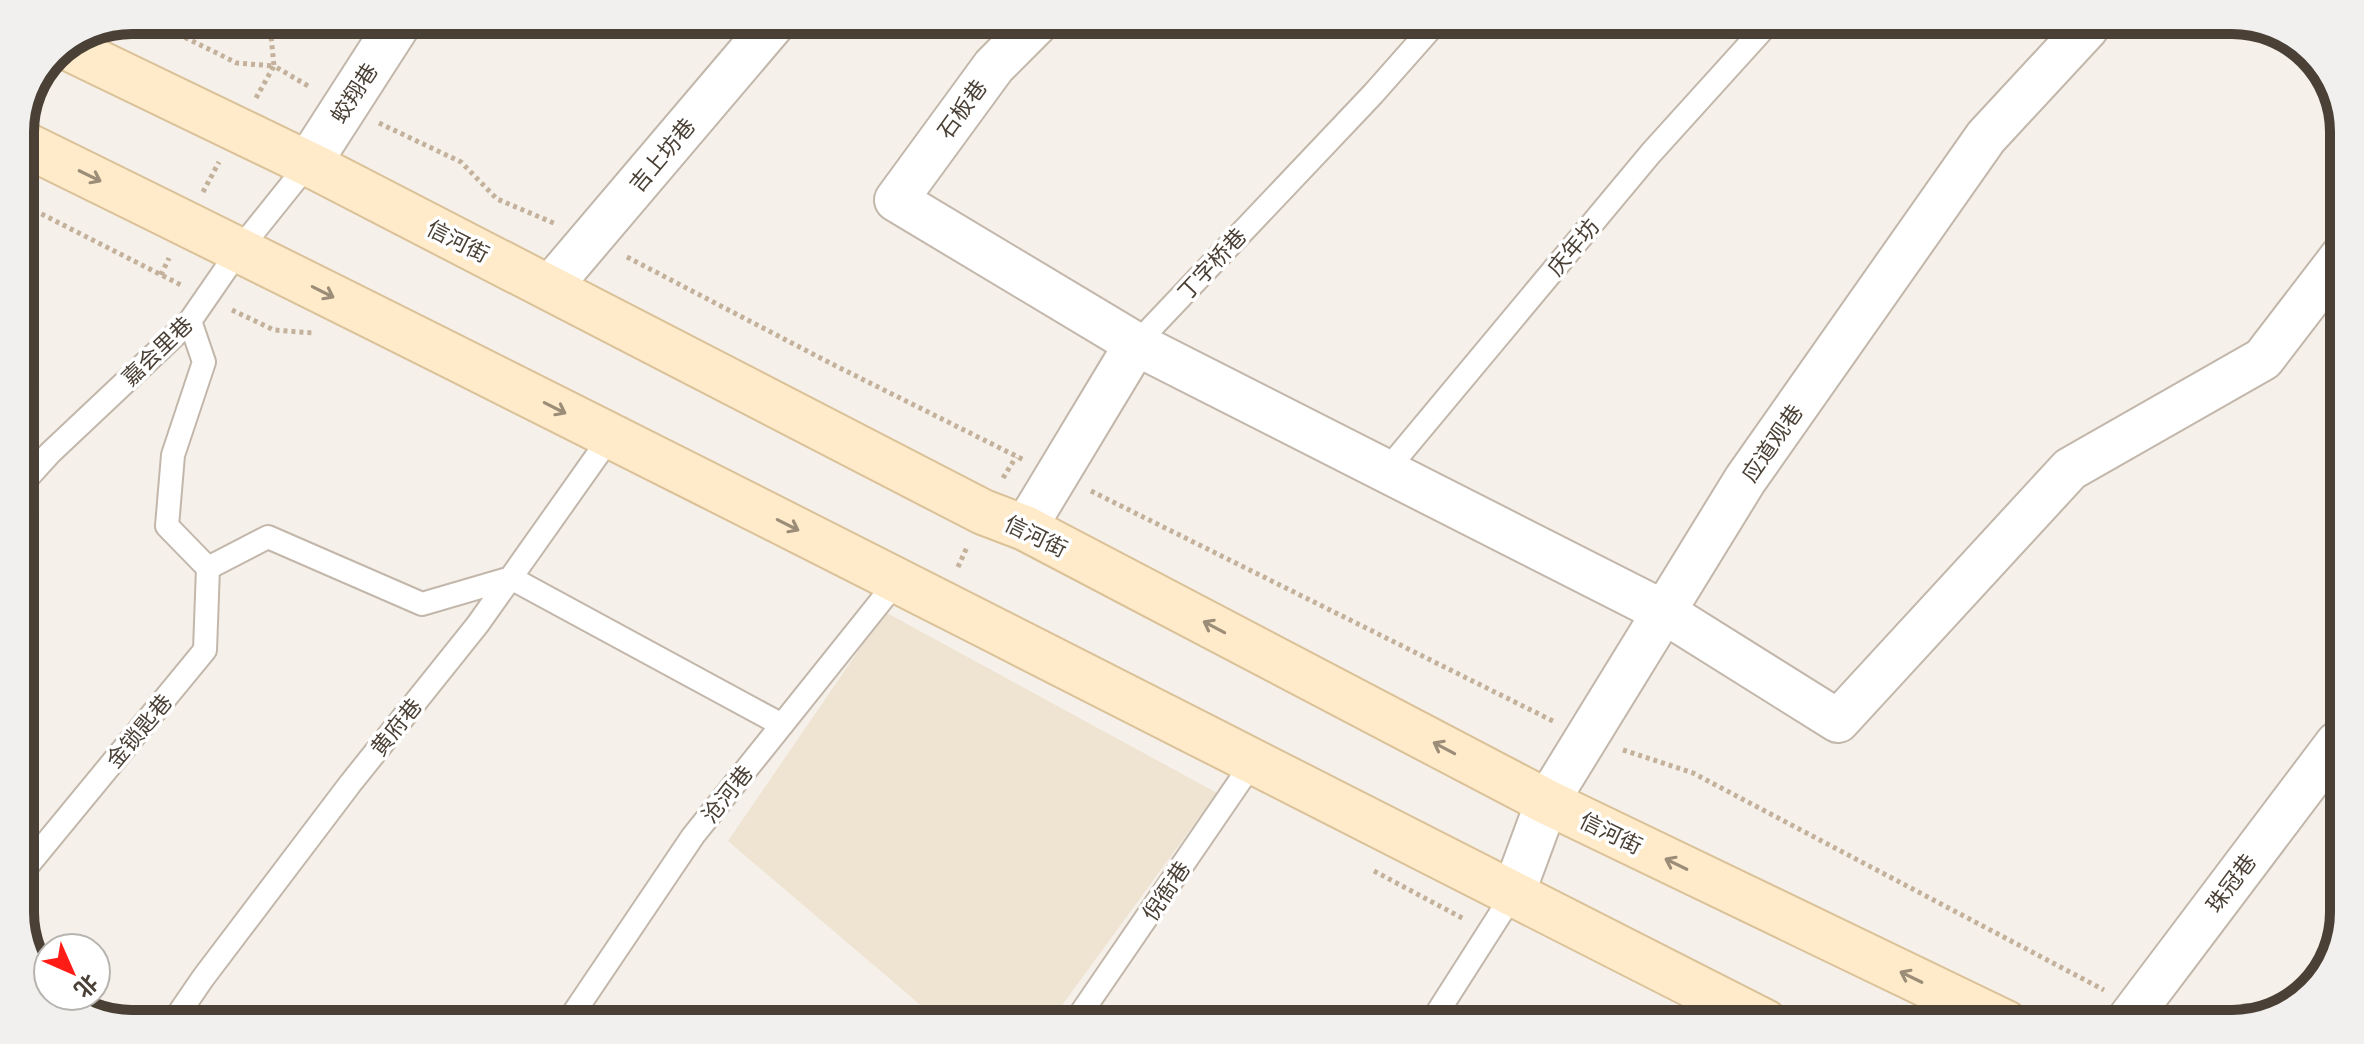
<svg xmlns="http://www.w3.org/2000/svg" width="2364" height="1044" font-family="Raleway,'Noto Sans SC',sans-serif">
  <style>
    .education { fill: #efe3d2 }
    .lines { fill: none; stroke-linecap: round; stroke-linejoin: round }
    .service-casing { stroke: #c2b7aa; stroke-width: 26 }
    .minor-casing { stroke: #c2b7aa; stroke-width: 46 }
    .tertiary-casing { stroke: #c2b7aa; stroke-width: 48 }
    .secondary-casing { stroke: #dbc198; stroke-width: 48 }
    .path { stroke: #c4b19b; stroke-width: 5; stroke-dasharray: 4 4; stroke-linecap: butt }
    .service { stroke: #fff; stroke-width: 22 }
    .minor { stroke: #fff; stroke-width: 42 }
    .tertiary { stroke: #fff; stroke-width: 44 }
    .secondary { stroke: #ffebc9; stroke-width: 44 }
    .oneway { stroke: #9b8d78 }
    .labels { text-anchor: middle; stroke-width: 7; stroke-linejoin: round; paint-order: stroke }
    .street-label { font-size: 22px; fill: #4a4036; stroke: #fff }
    .rim { fill: none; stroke: #4a4036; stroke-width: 10 }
  </style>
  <rect width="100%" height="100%" fill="#f5f0e9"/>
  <path class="education" d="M 885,612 L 1217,793 L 1052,1019 L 937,1019 L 728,841 Z"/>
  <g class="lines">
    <defs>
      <path id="service" d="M 190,321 L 204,362 L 173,455 L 167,526 L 208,568 L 268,537 L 422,604 L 511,578 L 782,725
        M 1136,344 L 1373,94 L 1434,25
        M 1386,471 L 1651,153 L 1765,27
        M 20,486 L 50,453 L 190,321 L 239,250 L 308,164
        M 20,875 L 205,650 L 208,568
        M 177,1016 L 203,978 L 350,784 L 478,624 L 611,436
        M 571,1017 L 693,836 L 897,581
        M 1077,1019 L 1253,762
        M 1432,1021 L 1513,894
        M 2238,1022 L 2246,1016 L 2252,1018"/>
      <path id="minor" d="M 1036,24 L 994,66 L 896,200 L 1136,344 L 1664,612 L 1838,721 L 2070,469 L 2263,359 L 2342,256
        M 549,288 L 774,23
        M 1025,528 L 1136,344
        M 1513,894 L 1547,802 L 1745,480 L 1986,137 L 2087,28
        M 2125,1024 L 2337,743"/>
      <path id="tertiary" d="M 308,164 L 400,21"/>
      <path id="secondary" d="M 66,47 L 321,170 L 983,512 L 1025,528 L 1547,802 L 2006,1023
        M 20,142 C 605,429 1184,727 1765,1022"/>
    </defs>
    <use href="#service" class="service-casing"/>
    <use href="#minor" class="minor-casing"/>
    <use href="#tertiary" class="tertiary-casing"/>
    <use href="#secondary" class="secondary-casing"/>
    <path class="path" d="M 149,20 L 237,63 L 274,66 L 270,26 L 261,21
      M 256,98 L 274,66 L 310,87
      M 379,123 L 461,162 L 497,199 L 556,224
      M 203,192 L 219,162
      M 20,203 L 183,286
      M 627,257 L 832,364 L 1024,460
      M 161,275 L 169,258
      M 232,310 L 274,330 L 313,333
      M 1003,478 L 1016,457
      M 1091,491 L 1555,722
      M 958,567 L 967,547
      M 1623,750 L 1693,773 L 2104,990
      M 1374,871 L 1464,919"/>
    <use href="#service" class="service"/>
    <use href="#minor" class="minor"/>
    <use href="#tertiary" class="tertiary"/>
    <use href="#secondary" class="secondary"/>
  </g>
  <defs><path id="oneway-shaft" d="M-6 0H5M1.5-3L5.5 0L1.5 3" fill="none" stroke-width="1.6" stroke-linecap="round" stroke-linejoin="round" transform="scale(2)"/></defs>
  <g class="oneway">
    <use href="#oneway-shaft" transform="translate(90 176) rotate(26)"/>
    <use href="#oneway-shaft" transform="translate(323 292) rotate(27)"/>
    <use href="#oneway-shaft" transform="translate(555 408) rotate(27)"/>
    <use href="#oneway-shaft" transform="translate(788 525) rotate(27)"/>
    <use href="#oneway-shaft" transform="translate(1214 627) rotate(-152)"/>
    <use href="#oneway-shaft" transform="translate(1444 748) rotate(-152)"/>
    <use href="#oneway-shaft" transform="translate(1676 864) rotate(-154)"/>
    <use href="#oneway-shaft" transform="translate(1911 977) rotate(-154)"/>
  </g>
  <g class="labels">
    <g class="street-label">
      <text transform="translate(354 93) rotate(-57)" y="8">蛟翔巷</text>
      <text transform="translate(962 109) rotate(-54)" y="8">石板巷</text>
      <text transform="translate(662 155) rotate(-50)" y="8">吉上坊巷</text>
      <text transform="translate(458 241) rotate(27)" y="8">信河街</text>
      <text transform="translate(1573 247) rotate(-50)" y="8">庆年坊</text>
      <text transform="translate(1212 264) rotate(-47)" y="8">丁字桥巷</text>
      <text transform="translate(157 351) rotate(-44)" y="8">嘉会里巷</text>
      <text transform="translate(1772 443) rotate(-55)" y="8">应道观巷</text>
      <text transform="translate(1036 536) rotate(26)" y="8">信河街</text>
      <text transform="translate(396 727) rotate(-51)" y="8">黄府巷</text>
      <text transform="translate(139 731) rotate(-50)" y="8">金锁匙巷</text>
      <text transform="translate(727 794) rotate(-51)" y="8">沧河巷</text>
      <text transform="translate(1611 833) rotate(26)" y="8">信河街</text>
      <text transform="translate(2231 883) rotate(-53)" y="8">珠冠巷</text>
      <text transform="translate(1166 891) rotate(-56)" y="8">倪衙巷</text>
    </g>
  </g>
  <path d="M0 0H2364V1044H0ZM132 34H2232A98 98 0 0 1 2330 132V912A98 98 0 0 1 2232 1010H132A98 98 0 0 1 34 912V132A98 98 0 0 1 132 34Z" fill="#f1f0ef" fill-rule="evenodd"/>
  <path class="rim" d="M132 34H2232A98 98 0 0 1 2330 132V912A98 98 0 0 1 2232 1010H132A98 98 0 0 1 34 912V132A98 98 0 0 1 132 34Z"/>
  <g transform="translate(72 972) rotate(135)"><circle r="38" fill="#ffffff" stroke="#b7b3af" stroke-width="2"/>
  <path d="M0-6L14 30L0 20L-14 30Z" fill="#ff1c16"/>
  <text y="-12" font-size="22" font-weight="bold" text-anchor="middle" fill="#4a4036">北</text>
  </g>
</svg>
